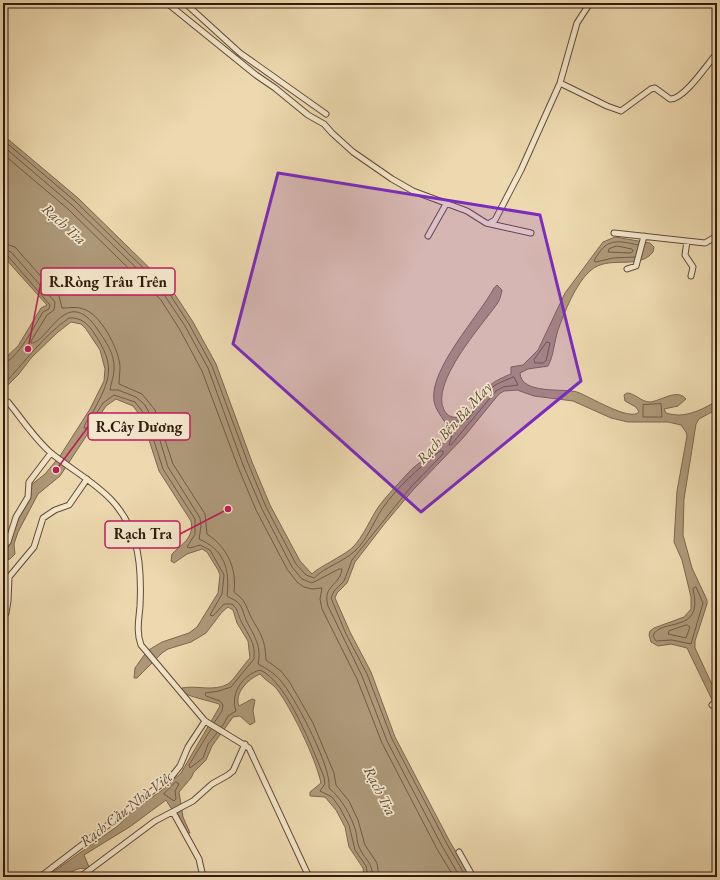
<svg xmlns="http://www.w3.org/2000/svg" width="720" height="880" font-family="'EB Garamond',serif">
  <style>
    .water { fill: #ad9878; stroke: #7c664e }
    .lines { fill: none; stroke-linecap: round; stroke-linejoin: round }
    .shore { stroke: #705a43; stroke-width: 1 }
    .street-casing { stroke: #614a36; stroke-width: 7 }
    .street { stroke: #f3e6cb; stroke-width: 5 }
    .marked { fill: #7b2cbf; fill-opacity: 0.2; stroke: #7b2cbf; stroke-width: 3; stroke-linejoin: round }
    .labels { text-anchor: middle; stroke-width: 3.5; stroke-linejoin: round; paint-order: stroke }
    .water-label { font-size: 15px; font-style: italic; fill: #5d4733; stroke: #f3e6cb }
    .leader { fill: none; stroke: #c2185b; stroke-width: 1.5 }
    .callout-dot { fill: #c2185b; stroke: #f3e6cb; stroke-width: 1.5 }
    .callout { fill: #f3e6cb; stroke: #c2185b; stroke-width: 1.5 }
    .callout-label { font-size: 15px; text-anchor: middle; font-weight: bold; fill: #321b0e }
  </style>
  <rect width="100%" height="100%" fill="#edd9af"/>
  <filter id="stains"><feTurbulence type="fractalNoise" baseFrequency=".005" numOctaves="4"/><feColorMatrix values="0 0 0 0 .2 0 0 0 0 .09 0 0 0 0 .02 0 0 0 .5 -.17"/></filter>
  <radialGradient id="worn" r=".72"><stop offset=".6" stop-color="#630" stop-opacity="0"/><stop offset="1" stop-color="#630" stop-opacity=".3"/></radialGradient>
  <path class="water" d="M 3,135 L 78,198 L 172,290 L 193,322 L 216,364 L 252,462 L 270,505 L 300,561 L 312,574 C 317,568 343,556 352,548 C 364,536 370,519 379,506 C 388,494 399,483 409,472 C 421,459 445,449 449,431 C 446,420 436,413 434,401 C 429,369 479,316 494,288 L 497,285 L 502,290 C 501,295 500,300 497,304 C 482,325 430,383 444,410 C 449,419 456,418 465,416 C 485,394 480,386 511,374 L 511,367 L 523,365 L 538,350 L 565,293 L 603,242 L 615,237 L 650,243 L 654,247 L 653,252 C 638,271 608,254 590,271 C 576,283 564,313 558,330 C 554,342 554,355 548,366 L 528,369 L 520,373 C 521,395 564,388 577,392 C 589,396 630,422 639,412 L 636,407 L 625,401 L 624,395 L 627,393 C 635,393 641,402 650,402 C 661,401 677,388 686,399 L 678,406 L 664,409 L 666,413 C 685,419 701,410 717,401 L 717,409 L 699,419 L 696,424 L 684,499 L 683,535 L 692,568 L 707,600 L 707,604 L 695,641 L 695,648 L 717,695 L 717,710 L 687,648 L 671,644 L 658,646 L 651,642 L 649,635 L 650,631 L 654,628 L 684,617 L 691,609 L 691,597 L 682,560 L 674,542 L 677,491 L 687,436 L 686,432 L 681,425 L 668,422 L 628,422 L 611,418 L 573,401 L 534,396 L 517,390 L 504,391 L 499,394 L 463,438 L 413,490 L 386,522 L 355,562 L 347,583 L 337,593 L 335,598 L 350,632 L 371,672 L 395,737 L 450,842 L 471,877 L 364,877 L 363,868 L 349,847 L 345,827 L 336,810 L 325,797 L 310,796 L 310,792 L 321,783 C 316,759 291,707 276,688 C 271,683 265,680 260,674 C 248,679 234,693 239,706 L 252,699 L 255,700 L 253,711 L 255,722 L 250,725 L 240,716 L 233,717 L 212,746 L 206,760 L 194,772 L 191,778 L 179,792 L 183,817 L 190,833 L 187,833 L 177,814 L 171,808 L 166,800 L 131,826 L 84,855 L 89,867 L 88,869 C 77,866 71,873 63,877 C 58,878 51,877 46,877 L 119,825 L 130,813 L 161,791 L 181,773 L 220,706 L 219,704 C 207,700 193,698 182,692 L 182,688 C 196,685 214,692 228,684 C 233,681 244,664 250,658 L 248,641 L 237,623 L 233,610 L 228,607 L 222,612 L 206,633 L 191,642 L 168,649 L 162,653 L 137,678 L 134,678 L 135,668 L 147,651 L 162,642 L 189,633 L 197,627 L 218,593 L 220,575 L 218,570 L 207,552 L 202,549 L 187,554 L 174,563 L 171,561 L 172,554 C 183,543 194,538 191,521 L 159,471 L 142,418 L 133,406 L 116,399 L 106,406 L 60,476 L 38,494 L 18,532 L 14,544 L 15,554 L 10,559 L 3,561 L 3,549 L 10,543 L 17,519 L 24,509 L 31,485 L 45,474 L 60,456 L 90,409 L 104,381 L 105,369 L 100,350 L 86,329 L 81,324 L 71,322 L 58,332 L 32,357 L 18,375 L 3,390 L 3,360 L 18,346 L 41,308 L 47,305 L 3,256 Z"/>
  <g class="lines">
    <path class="shore" d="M 3,140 L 75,201 L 169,293 L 189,324 L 212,366 L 248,463 L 266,507 L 296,564 L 306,575 L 314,578 C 325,567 343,562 355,551 C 367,540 373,523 382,509 C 397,487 419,468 440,451 L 443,451 L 443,454 L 410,488 L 352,560 L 344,581 L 334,591 L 331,598 L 346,634 L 367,674 L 392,739 L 447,844 L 466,877
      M 3,146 L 72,205 L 165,296 L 185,326 L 208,368 L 243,465 L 262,509 L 292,567 L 302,579 L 312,583 L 339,569 L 342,569 C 340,586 322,585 328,606 L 362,676 L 387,741 L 442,846 L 460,877
      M 3,154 L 68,209 L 161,300 L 180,330 L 202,371 L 238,467 L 256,510 L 287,569 L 297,582 L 304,587 L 312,589 L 322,588 L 320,599 L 322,609 L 357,679 L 382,743 L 437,849 L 454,877
      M 3,243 L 15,247 L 45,281 L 59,296 L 62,308 C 71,308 77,306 86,310 C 102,317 120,351 120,368 C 120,373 119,379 119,384 L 142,394 L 155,410 L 173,464 L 205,514 L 207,534 C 227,547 237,568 234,592 C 246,601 245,604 251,617 C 261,635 265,638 266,660 L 281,671 L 289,681 L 313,723 L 334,773 L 336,785 L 349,801 L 358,820 L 365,845 L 377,863 L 379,877
      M 617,246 L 632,249 L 633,251 L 631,253 L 608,252 L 609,249 Z
      M 3,249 L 11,252 L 55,302 L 54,310 L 47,315 L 31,341 L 31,343 C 48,344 66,282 98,330 C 106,342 115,354 114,369 C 114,376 111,383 110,390 L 118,390 L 136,397 L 145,405 L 155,424 L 168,467 L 200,518 L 201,526 L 199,539 C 225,550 230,570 227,596 C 231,599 237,600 240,605 C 243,609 244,615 246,620 C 254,636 262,646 258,664 C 268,669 278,676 284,685 C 297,702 332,768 329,788 C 342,799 351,815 356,832 C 357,837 357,842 359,847 C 364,859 372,861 373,877
      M 3,254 L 8,256 L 50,305 L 49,309 L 43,312 C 36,323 17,361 3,363
      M 635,257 L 613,258 L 596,262 L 594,261 C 606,238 616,240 638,245
      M 547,342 L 550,343 L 546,361 L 543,363 L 535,363 L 534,360 Z
      M 514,377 L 518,385 L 503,387 L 496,391 L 451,445 L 449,445 L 453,432 L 452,422 L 468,419 L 490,389 L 497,384 Z
      M 3,385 C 25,362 43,336 69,318 C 81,317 88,324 94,333 C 116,366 111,378 93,412 C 90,417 85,422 84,428 L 87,428 L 103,403 L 114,395 L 135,402 L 146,416 L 163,469 L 195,519 L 195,534 L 187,547 L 190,548 L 200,545 L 210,550 L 224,575 L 222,594 L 210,615 L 213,616 L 224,604 L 232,604 C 238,609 238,615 241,621 C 248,635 256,643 254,659 L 231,687 L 219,691 L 205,693 L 206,696 L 220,701 L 223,705 L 222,711 L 214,723
      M 661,404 L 662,417 L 643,417 L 643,405 Z
      M 696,587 L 703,603 L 691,644 L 672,640 L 656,641 L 653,636 C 659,617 705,636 693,589 Z
      M 687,625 L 690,627 L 686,638 L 668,634 L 669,631 Z
      M 222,727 L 228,716 L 236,711 C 230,694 242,675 260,670 C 287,681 313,750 324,777 L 325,784 L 320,791 L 332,797 L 340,808 L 349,825 L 355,850 L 366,866 L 368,877
      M 211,729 L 189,765 L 190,768 L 203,758 L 208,744 L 217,733
      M 176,782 L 179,784 L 175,791 L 176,799 L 174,801 L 164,794 Z"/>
    <defs>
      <path id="street" d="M 167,3 L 256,75 L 275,88 L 308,115 L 324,124 L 332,133 L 353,152 L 392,179 L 413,191 L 467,211 L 486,223 L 531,233
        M 185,3 L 240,53 L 326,114
        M 560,83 L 607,106 L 621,111 L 651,89 L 655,88 L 670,99 C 684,100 708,63 717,53
        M 490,223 L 495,220 L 521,170 L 560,83 L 577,23 L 590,3
        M 614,233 L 705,243 L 717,236
        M 428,236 L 446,204
        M 687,241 L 685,255 L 693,267 L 691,276
        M 627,269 L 636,266 L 644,236
        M 3,401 L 8,402 C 22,419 34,438 51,453 C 87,482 121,494 135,542 C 141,562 141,585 140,606 C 139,619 136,632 141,645 L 205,721 L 249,748 L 309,877
        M 3,547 L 8,542 L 16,517 L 28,497 L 29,482 L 51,453
        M 3,619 L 6,613 L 8,601 L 9,577 L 34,547 L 43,518 L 55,510 L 69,505 L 87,479
        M 712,705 L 717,700
        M 173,812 L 199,859 L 203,877
        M 459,852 L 473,877
        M 40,877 L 172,776 L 180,766 L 188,747 L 205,721
        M 80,877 L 155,821 L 193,801 L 212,784 L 228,775 L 233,771 L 245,744"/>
    </defs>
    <use href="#street" class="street-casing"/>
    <use href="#street" class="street"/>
  </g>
  <path class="marked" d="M 278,173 L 540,215 L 581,381 L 421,512 L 233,344 Z"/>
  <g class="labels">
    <g class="water-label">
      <text transform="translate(64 224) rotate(42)" y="5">Rạch Tra</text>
      <text transform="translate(454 423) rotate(-48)" y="5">Rạch Bến Bà May</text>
      <text transform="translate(380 791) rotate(63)" y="5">Rạch Tra</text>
      <text transform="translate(126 809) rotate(-38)" y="5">Rạch Cầu Nhà Việc</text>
    </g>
  </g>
  <path class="leader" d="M28 349L41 282M56 470L88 427M228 509L180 534"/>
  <g class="callout-dot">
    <circle cx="28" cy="349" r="4"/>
    <circle cx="56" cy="470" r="4"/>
    <circle cx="228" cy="509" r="4"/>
  </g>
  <g class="callout">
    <rect x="41" y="268" width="134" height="27" rx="4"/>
    <rect x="88" y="413" width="102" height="27" rx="4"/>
    <rect x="105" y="521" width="75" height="27" rx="4"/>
  </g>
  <g class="callout-label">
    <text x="108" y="287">R.Ròng Trâu Trên</text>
    <text x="139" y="432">R.Cây Dương</text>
    <text x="143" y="539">Rạch Tra</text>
  </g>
  <rect width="720" height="880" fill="none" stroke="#edd9af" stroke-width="16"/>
  <rect x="4" y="4" width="712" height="872" fill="none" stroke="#321b0e" stroke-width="2"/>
  <rect x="8" y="8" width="704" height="864" fill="none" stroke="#321b0e"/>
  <rect width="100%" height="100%" filter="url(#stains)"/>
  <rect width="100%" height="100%" fill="url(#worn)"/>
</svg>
